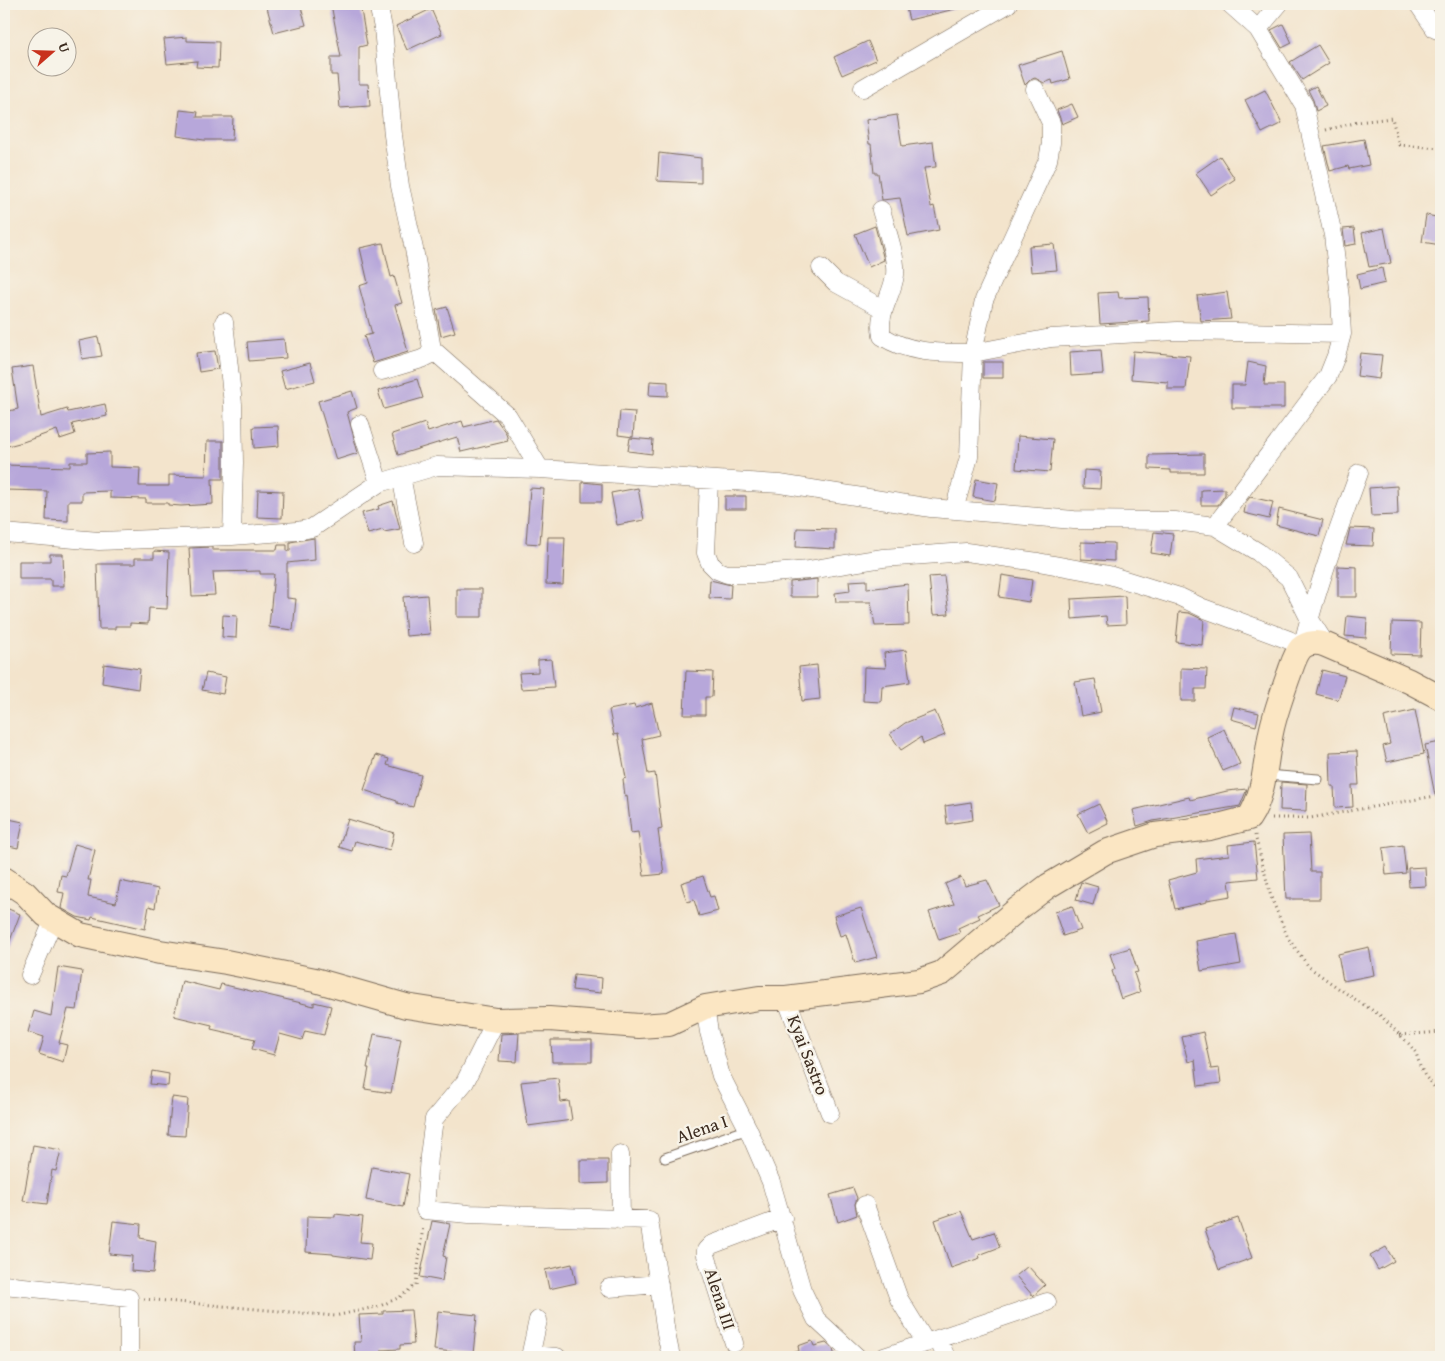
<svg xmlns="http://www.w3.org/2000/svg" width="1445" height="1361" font-family="'Gentium Book Plus',serif">
  <style>
    .building { fill: #b7a7da }
    .lines { fill: none; stroke-linecap: round; stroke-linejoin: round }
    .lane-casing { stroke: #7b6b5b; stroke-width: 11 }
    .street-casing { stroke: #7b6b5b; stroke-width: 19 }
    .secondary-casing { stroke: #7b6b5b; stroke-width: 26 }
    .path { stroke: #7b6b5b; stroke-width: 3; stroke-dasharray: 1 4; stroke-linecap: butt }
    .lane { stroke: #fff; stroke-width: 9 }
    .street { stroke: #fff; stroke-width: 18 }
    .secondary { stroke: #fbe6c3; stroke-width: 24 }
    .labels { text-anchor: middle; stroke-width: 4.5; stroke-linejoin: round; paint-order: stroke }
    .street-label { font-size: 18px; fill: #3b2a1e; stroke: #f7f3e8 }
  </style>
  <rect width="100%" height="100%" fill="#f7f3e8"/>
  <filter id="ink" filterUnits="userSpaceOnUse"><feTurbulence type="fractalNoise" baseFrequency=".02" numOctaves="2"/><feDisplacementMap in="SourceGraphic" scale="10" xChannelSelector="R" yChannelSelector="G"/><feConvolveMatrix kernelMatrix="1 2 1 2 8 2 1 2 1" color-interpolation-filters="sRGB"/></filter>
  <filter id="wash" filterUnits="userSpaceOnUse"><feTurbulence type="fractalNoise" baseFrequency=".0096" numOctaves="4" result="noise"/><feDisplacementMap in="SourceGraphic" scale="20" xChannelSelector="R" yChannelSelector="G"/><feGaussianBlur stdDeviation="1.12" result="paint"/><feColorMatrix in="noise" values="0 0 0 0 0 0 0 0 0 0 0 0 0 0 0 0 0 1.4 0 .05"/><feComposite in="paint" operator="in"/></filter>
  <g filter="url(#wash)">
    <rect width="100%" height="100%" fill="#f3e4cc"/>
    <g id="blocks">
      <path class="building" d="M 266,4 L 300,4 L 306,25 L 274,33 Z
        M 331,4 L 360,4 L 367,45 L 359,47 L 359,84 L 368,84 L 370,106 L 340,108 L 337,75 L 331,75 L 331,57 L 341,57 Z
        M 905,4 L 954,4 L 955,9 L 909,20 Z
        M 431,9 L 442,34 L 407,50 L 396,26 Z
        M 1283,24 L 1292,43 L 1282,48 L 1271,30 Z
        M 187,37 L 187,41 L 219,42 L 218,68 L 196,67 L 197,61 L 167,64 L 164,39 Z
        M 868,41 L 876,60 L 842,75 L 834,57 Z
        M 1318,45 L 1329,63 L 1302,80 L 1290,62 Z
        M 1062,51 L 1070,79 L 1053,84 L 1052,80 L 1044,83 L 1035,78 L 1030,80 L 1025,85 L 1018,65 Z
        M 1316,86 L 1326,106 L 1316,111 L 1313,100 L 1308,90 Z
        M 1265,90 L 1282,123 L 1262,133 L 1245,100 Z
        M 1072,104 L 1078,117 L 1062,124 L 1057,110 Z
        M 180,110 L 198,112 L 197,117 L 233,117 L 232,140 L 204,140 L 177,136 Z
        M 897,115 L 902,146 L 933,142 L 936,167 L 924,168 L 931,207 L 934,206 L 939,230 L 908,236 L 900,198 L 882,200 L 878,173 L 874,173 L 871,144 L 869,144 L 866,120 Z
        M 1364,139 L 1369,165 L 1349,169 L 1348,166 L 1330,171 L 1324,146 Z
        M 659,153 L 701,158 L 701,183 L 657,181 Z
        M 1220,156 L 1235,179 L 1211,195 L 1196,173 Z
        M 1426,215 L 1441,218 L 1441,245 L 1422,242 Z
        M 875,226 L 884,260 L 869,267 L 855,234 Z
        M 1354,228 L 1356,244 L 1345,246 L 1343,229 Z
        M 1384,228 L 1391,263 L 1369,267 L 1362,233 Z
        M 383,243 L 391,277 L 394,276 L 402,303 L 395,305 L 408,352 L 373,363 L 364,336 L 372,334 L 359,286 L 368,283 L 360,248 Z
        M 1054,244 L 1057,270 L 1031,272 L 1029,246 Z
        M 1382,268 L 1385,283 L 1360,289 L 1357,274 Z
        M 1118,292 L 1119,298 L 1148,297 L 1149,321 L 1100,324 L 1098,293 Z
        M 1227,292 L 1231,319 L 1201,321 L 1197,296 Z
        M 447,307 L 455,332 L 441,336 L 436,310 Z
        M 98,337 L 102,356 L 82,359 L 79,341 Z
        M 284,339 L 286,358 L 249,361 L 247,342 Z
        M 1101,350 L 1103,374 L 1071,376 L 1070,352 Z
        M 215,351 L 218,369 L 199,372 L 196,353 Z
        M 1133,351 L 1190,356 L 1186,389 L 1168,389 L 1168,382 L 1131,379 Z
        M 1360,353 L 1382,355 L 1379,379 L 1357,376 Z
        M 983,362 L 1003,362 L 1003,378 L 983,378 Z
        M 1248,362 L 1266,366 L 1264,385 L 1284,385 L 1284,408 L 1232,408 L 1232,385 L 1245,385 Z
        M 310,363 L 315,381 L 285,389 L 280,371 Z
        M 33,366 L 41,417 L 67,409 L 68,412 L 105,404 L 107,416 L 72,424 L 75,434 L 60,439 L 57,430 L 23,442 L 4,447 L 4,412 L 18,409 L 12,369 Z
        M 417,379 L 423,398 L 384,409 L 378,391 Z
        M 650,381 L 668,382 L 668,396 L 649,395 Z
        M 352,391 L 357,408 L 347,412 L 358,453 L 336,460 L 318,401 Z
        M 620,411 L 635,412 L 633,437 L 618,435 Z
        M 496,419 L 506,433 L 508,441 L 461,452 L 457,437 L 398,455 L 392,434 L 425,423 L 428,432 L 462,421 L 464,427 Z
        M 278,426 L 279,446 L 254,448 L 253,427 Z
        M 1018,436 L 1053,439 L 1050,472 L 1016,469 Z
        M 630,438 L 653,440 L 652,454 L 628,451 Z
        M 207,441 L 223,441 L 223,479 L 212,479 L 213,504 L 181,506 L 168,505 L 168,503 L 146,503 L 146,499 L 110,498 L 110,491 L 82,492 L 82,501 L 68,501 L 68,521 L 46,520 L 47,491 L 5,490 L 5,465 L 70,467 L 70,462 L 87,462 L 87,453 L 110,452 L 110,467 L 140,468 L 139,486 L 169,486 L 169,475 L 206,476 Z
        M 1204,454 L 1204,473 L 1171,473 L 1171,470 L 1149,469 L 1149,455 Z
        M 1084,470 L 1101,471 L 1100,489 L 1083,488 Z
        M 976,479 L 998,483 L 995,501 L 973,497 Z
        M 582,482 L 602,484 L 602,502 L 582,502 Z
        M 1397,486 L 1398,515 L 1371,516 L 1369,488 Z
        M 530,488 L 544,489 L 540,544 L 526,543 Z
        M 638,488 L 644,520 L 617,525 L 611,493 Z
        M 1225,489 L 1225,495 L 1218,505 L 1201,505 L 1201,490 Z
        M 258,490 L 283,491 L 282,518 L 257,517 Z
        M 725,496 L 746,496 L 746,509 L 725,509 Z
        M 1250,497 L 1273,502 L 1269,519 L 1244,513 L 1246,502 Z
        M 393,501 L 400,529 L 384,532 L 383,530 L 368,534 L 362,513 L 379,509 L 378,506 Z
        M 1279,509 L 1323,520 L 1319,536 L 1276,525 Z
        M 797,528 L 835,529 L 835,549 L 796,547 Z
        M 1350,528 L 1374,529 L 1373,546 L 1346,545 Z
        M 1154,532 L 1173,534 L 1170,556 L 1151,553 Z
        M 548,537 L 565,537 L 563,585 L 546,584 Z
        M 314,538 L 315,560 L 287,563 L 287,598 L 296,599 L 293,630 L 269,627 L 274,574 L 260,574 L 260,571 L 213,572 L 215,595 L 192,596 L 189,548 L 212,547 L 212,550 L 277,550 L 278,545 L 287,545 L 287,551 L 290,551 L 290,542 Z
        M 1081,542 L 1114,543 L 1114,561 L 1081,559 Z
        M 154,551 L 169,552 L 167,609 L 149,608 L 148,624 L 130,623 L 130,626 L 115,626 L 115,629 L 99,629 L 97,564 L 135,564 L 135,558 L 154,558 Z
        M 50,554 L 63,554 L 64,586 L 51,586 L 51,579 L 19,579 L 19,561 L 50,561 Z
        M 1338,566 L 1357,567 L 1357,597 L 1338,597 Z
        M 1002,575 L 1032,580 L 1029,602 L 999,597 Z
        M 944,576 L 949,614 L 933,615 L 929,577 Z
        M 817,579 L 817,597 L 790,597 L 790,582 Z
        M 710,580 L 731,585 L 730,599 L 709,598 Z
        M 867,580 L 867,589 L 908,584 L 909,625 L 875,626 L 871,602 L 836,602 L 835,593 L 850,591 L 849,581 Z
        M 457,589 L 482,589 L 482,617 L 457,617 Z
        M 427,595 L 430,634 L 406,636 L 403,597 Z
        M 1125,596 L 1126,624 L 1107,625 L 1106,616 L 1072,619 L 1071,599 Z
        M 1179,612 L 1189,613 L 1204,620 L 1202,645 L 1176,642 Z
        M 223,615 L 237,616 L 236,638 L 222,637 Z
        M 1347,616 L 1367,618 L 1366,638 L 1345,636 Z
        M 1392,622 L 1421,623 L 1420,655 L 1391,654 Z
        M 906,650 L 910,682 L 882,686 L 881,702 L 863,701 L 864,667 L 886,668 L 884,653 Z
        M 551,659 L 554,687 L 521,689 L 519,673 L 538,672 L 538,660 Z
        M 104,664 L 140,669 L 138,689 L 102,683 Z
        M 817,665 L 820,699 L 802,701 L 799,667 Z
        M 1181,668 L 1207,669 L 1206,689 L 1195,689 L 1195,701 L 1181,701 Z
        M 1322,670 L 1345,676 L 1338,700 L 1316,694 Z
        M 686,671 L 713,672 L 712,697 L 705,697 L 705,715 L 684,715 Z
        M 206,673 L 226,677 L 223,694 L 202,690 Z
        M 1095,679 L 1101,712 L 1081,716 L 1075,682 Z
        M 652,703 L 659,735 L 642,739 L 648,774 L 655,773 L 662,829 L 658,830 L 664,874 L 644,876 L 638,832 L 631,833 L 627,795 L 625,796 L 623,779 L 626,778 L 618,734 L 614,735 L 609,710 L 634,705 L 635,708 Z
        M 1234,707 L 1259,713 L 1256,726 L 1231,719 Z
        M 1415,710 L 1424,754 L 1387,762 L 1383,746 L 1390,744 L 1384,717 Z
        M 935,711 L 945,735 L 923,744 L 921,737 L 901,750 L 890,734 L 905,723 Z
        M 1224,729 L 1240,764 L 1223,771 L 1207,737 Z
        M 1441,742 L 1441,794 L 1435,795 L 1425,745 Z
        M 1357,751 L 1359,785 L 1352,785 L 1353,807 L 1335,808 L 1334,786 L 1331,786 L 1330,752 Z
        M 376,755 L 389,759 L 387,765 L 421,775 L 413,807 L 397,803 L 397,801 L 364,790 Z
        M 1281,782 L 1307,784 L 1306,811 L 1280,810 Z
        M 1247,789 L 1240,806 L 1153,821 L 1137,826 L 1133,810 L 1189,797 L 1190,800 L 1227,791 Z
        M 971,802 L 973,820 L 947,824 L 945,806 Z
        M 1099,804 L 1108,823 L 1088,833 L 1078,814 Z
        M 4,818 L 23,822 L 18,848 L 4,845 Z
        M 348,819 L 394,833 L 390,850 L 355,841 L 352,851 L 339,847 Z
        M 1309,834 L 1311,872 L 1320,872 L 1320,899 L 1286,899 L 1283,835 Z
        M 1254,842 L 1258,878 L 1229,881 L 1231,896 L 1207,900 L 1207,902 L 1175,909 L 1168,880 L 1197,872 L 1196,859 L 1229,855 L 1228,845 Z
        M 75,844 L 95,850 L 88,880 L 91,880 L 88,897 L 116,903 L 120,881 L 158,889 L 155,908 L 149,906 L 145,929 L 92,917 L 91,920 L 77,917 L 61,908 L 64,893 L 58,892 L 61,875 L 66,876 Z
        M 1403,845 L 1406,873 L 1386,875 L 1383,848 Z
        M 1425,867 L 1426,886 L 1409,887 L 1408,868 Z
        M 703,876 L 710,897 L 714,896 L 718,911 L 699,916 L 694,900 L 687,902 L 681,883 Z
        M 961,877 L 965,886 L 987,880 L 999,905 L 978,915 L 980,918 L 958,928 L 960,933 L 939,940 L 929,912 L 954,904 L 945,884 Z
        M 1081,882 L 1098,887 L 1093,905 L 1076,900 Z
        M 1072,906 L 1081,930 L 1063,936 L 1055,912 Z
        M 4,907 L 20,914 L 5,954 L 4,953 Z
        M 861,908 L 877,957 L 855,963 L 846,934 L 840,936 L 834,916 Z
        M 1236,934 L 1241,964 L 1201,971 L 1196,941 Z
        M 1369,947 L 1374,975 L 1343,981 L 1338,954 Z
        M 1130,948 L 1138,972 L 1134,973 L 1140,992 L 1121,999 L 1112,971 L 1115,969 L 1110,954 Z
        M 58,967 L 82,971 L 77,1010 L 68,1009 L 59,1043 L 67,1045 L 63,1062 L 39,1054 L 44,1037 L 28,1032 L 34,1011 L 51,1016 Z
        M 574,975 L 602,978 L 601,993 L 572,990 Z
        M 182,981 L 219,990 L 221,984 L 314,1006 L 314,1002 L 331,1006 L 324,1035 L 305,1031 L 302,1040 L 280,1034 L 274,1055 L 252,1049 L 255,1039 L 211,1029 L 212,1025 L 174,1016 Z
        M 1203,1032 L 1211,1069 L 1219,1068 L 1221,1083 L 1198,1086 L 1195,1060 L 1188,1062 L 1182,1037 Z
        M 519,1033 L 517,1062 L 499,1061 L 501,1034 Z
        M 374,1034 L 401,1039 L 391,1093 L 365,1089 L 369,1068 L 367,1068 Z
        M 551,1040 L 592,1040 L 592,1062 L 552,1062 Z
        M 152,1071 L 169,1074 L 168,1086 L 150,1084 Z
        M 558,1078 L 561,1102 L 569,1101 L 572,1120 L 528,1126 L 521,1082 Z
        M 172,1097 L 188,1099 L 185,1136 L 168,1135 Z
        M 33,1145 L 61,1150 L 56,1171 L 52,1170 L 47,1204 L 23,1201 Z
        M 580,1160 L 608,1160 L 608,1183 L 580,1184 Z
        M 372,1167 L 409,1174 L 403,1207 L 366,1200 Z
        M 853,1188 L 857,1198 L 855,1204 L 857,1215 L 838,1222 L 830,1195 Z
        M 961,1211 L 973,1239 L 994,1232 L 1000,1247 L 979,1255 L 980,1258 L 951,1268 L 935,1220 Z
        M 335,1214 L 363,1217 L 360,1242 L 372,1243 L 370,1260 L 333,1255 L 333,1254 L 306,1252 L 307,1216 L 335,1217 Z
        M 1238,1218 L 1252,1258 L 1219,1270 L 1205,1229 Z
        M 113,1221 L 141,1224 L 140,1238 L 156,1241 L 153,1273 L 131,1271 L 132,1256 L 109,1254 Z
        M 432,1221 L 450,1224 L 443,1256 L 446,1257 L 442,1281 L 420,1277 Z
        M 1386,1247 L 1394,1261 L 1378,1270 L 1370,1256 Z
        M 572,1264 L 576,1283 L 549,1289 L 545,1270 Z
        M 1028,1266 L 1045,1285 L 1033,1296 L 1016,1276 Z
        M 411,1310 L 414,1344 L 400,1345 L 400,1349 L 381,1350 L 382,1357 L 355,1357 L 354,1342 L 361,1342 L 359,1315 L 383,1314 L 383,1311 Z
        M 438,1311 L 477,1315 L 473,1354 L 434,1350 Z
        M 812,1341 L 814,1346 L 826,1343 L 833,1349 L 835,1357 L 789,1357 L 789,1354 L 799,1351 L 798,1346 Z"/>
    </g>
  </g>
  <g filter="url(#ink)">
    <use href="#blocks" fill-opacity="0" stroke="#7b6b5b" stroke-width="1"/>
    <g class="lines">
      <defs>
        <path id="lane" d="M 1266,775 L 1318,779
          M 665,1158 L 748,1129"/>
        <path id="street" d="M 378,4 L 383,28 L 393,135 L 400,186 L 414,249 L 432,349 L 428,356 L 422,359 L 382,371
          M 1418,4 L 1435,29 L 1441,31
          M 1258,29 L 1279,4
          M 863,88 L 1008,4
          M 881,210 C 886,228 897,257 895,275 C 892,297 877,312 882,336 C 909,354 941,353 973,353 L 984,300 L 1048,160 L 1051,143 L 1051,123 L 1035,89
          M 821,268 L 836,283 L 883,309
          M 224,322 L 233,404 L 234,463 L 232,536
          M 432,349 L 508,416 L 540,469
          M 360,424 L 379,483
          M 401,476 L 414,543
          M 709,481 L 706,553 L 710,563 L 717,570 L 727,574 L 760,574 L 809,570 L 883,558 L 966,552 L 1038,562 L 1109,575 L 1180,597 L 1203,608 L 1289,640 L 1302,647 C 1317,587 1338,530 1359,473
          M 954,510 L 969,457 L 973,353 L 1051,338 L 1177,331 L 1342,334
          M 1215,526 L 1328,376 L 1336,356 L 1342,334 L 1340,298 L 1333,235 L 1304,105 L 1258,29 L 1230,4
          M 4,533 L 99,541 L 232,536 L 297,531 L 312,528 L 379,483 L 437,466 L 540,469 L 780,484 L 931,508 L 1074,520 L 1175,521 L 1215,526 L 1258,552 L 1289,578 L 1309,618 L 1326,645
          M 30,975 L 54,919
          M 786,998 L 830,1113
          M 705,1007 L 709,1032 L 721,1076 L 748,1129 L 771,1182 L 802,1290 L 816,1319 L 857,1357
          M 496,1020 L 465,1082 L 434,1119 L 429,1156 L 425,1210 L 469,1214 L 649,1220 L 666,1333 L 671,1357
          M 620,1154 L 621,1220
          M 865,1205 L 899,1299 L 926,1343
          M 4,1285 L 129,1298 L 129,1357
          M 609,1288 L 659,1284
          M 938,1339 L 946,1357
          M 734,1343 L 706,1255 L 706,1250 L 711,1245 L 783,1218
          M 531,1355 L 557,1357
          M 530,1357 L 538,1320
          M 884,1357 L 1047,1302"/>
        <path id="secondary" d="M 4,879 L 25,893 L 46,915 L 80,935 L 160,952 L 226,962 L 315,980 L 406,1006 L 496,1020 L 549,1019 L 639,1026 L 669,1024 L 705,1007 L 759,998 L 786,998 L 919,981 L 942,973 L 1019,908 L 1048,886 L 1105,852 L 1155,835 L 1210,828 L 1249,818 C 1266,792 1265,758 1272,728 C 1276,711 1282,694 1288,677 C 1292,667 1294,656 1301,648 C 1308,642 1318,642 1326,645 L 1409,681 L 1441,698"/>
      </defs>
      <use href="#lane" class="lane-casing"/>
      <use href="#street" class="street-casing"/>
      <use href="#secondary" class="secondary-casing"/>
      <path class="path" d="M 1326,130 L 1358,122 L 1392,118 L 1399,145 L 1441,148
        M 1272,818 L 1310,818 L 1441,795
        M 1255,835 L 1271,897 L 1288,938 L 1309,967 L 1338,988 L 1381,1016 L 1410,1045 L 1416,1053 L 1420,1066 L 1425,1076 L 1441,1095
        M 1400,1035 L 1441,1032
        M 144,1299 L 335,1316 L 380,1306 L 400,1297 L 416,1285 L 423,1226"/>
      <use href="#lane" class="lane"/>
      <use href="#street" class="street"/>
      <use href="#secondary" class="secondary"/>
    </g>
  </g>
  <g class="labels">
    <g class="street-label">
      <text transform="translate(808 1055) rotate(69)" y="6">Kyai Sastro</text>
      <text transform="translate(702 1129) rotate(-19)" y="6">Alena I</text>
      <text transform="translate(720 1299) rotate(72)" y="6">Alena III</text>
    </g>
  </g>
  <rect width="1445" height="1361" fill="none" stroke="#f7f3e8" stroke-width="20"/>
  <g transform="translate(52 52) rotate(70)"><circle r="24" fill="#f7f3e8" stroke="#aca397"/>
  <path d="M0-4L9 19L0 12L-9 19Z" fill="#c8321e"/>
  <text y="-8" font-size="14" font-weight="bold" text-anchor="middle" fill="#3b2a1e">U</text>
  </g>
</svg>
